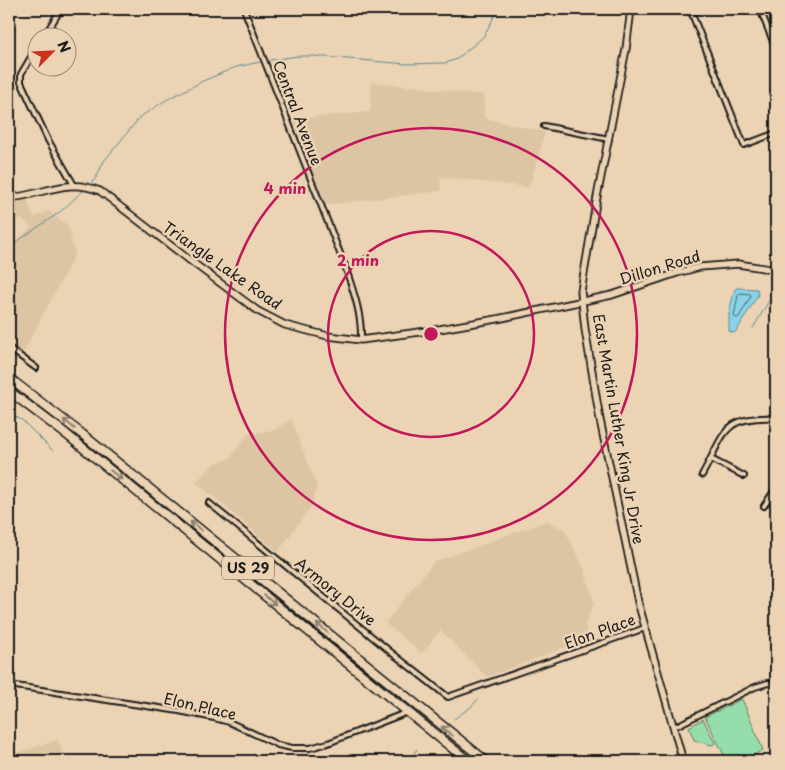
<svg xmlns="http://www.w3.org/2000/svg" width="785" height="770" font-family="'Playpen Sans',sans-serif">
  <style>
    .built { fill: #ddc4a3 }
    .green { fill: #95ddab; stroke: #587c64 }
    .water { fill: #89d3e9; stroke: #5d8a97 }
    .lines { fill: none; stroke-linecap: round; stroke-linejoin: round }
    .shore { stroke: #48656e; stroke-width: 1 }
    .stream { stroke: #5d8a97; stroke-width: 1 }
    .street-casing { stroke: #1c1c1c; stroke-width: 8 }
    .secondary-casing { stroke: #1c1c1c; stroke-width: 9 }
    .highway-casing { stroke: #1c1c1c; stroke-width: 11 }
    .street { stroke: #ebd3b3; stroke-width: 4 }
    .secondary { stroke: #ebd3b3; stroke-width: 5.5 }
    .highway { stroke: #ebd3b3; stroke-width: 8 }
    .oneway { stroke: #8e816f }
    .ring { fill: none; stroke: #c2185b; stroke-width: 2.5 }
    .labels { text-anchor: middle; stroke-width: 5; stroke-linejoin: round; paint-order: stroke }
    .shield { fill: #ebd3b3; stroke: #5a5349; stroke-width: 1 }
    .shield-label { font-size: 14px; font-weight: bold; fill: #1c1c1c }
    .street-label { font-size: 15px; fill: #1c1c1c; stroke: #ebd3b3 }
    .centre { fill: #c2185b; stroke: #ebd3b3; stroke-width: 2.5 }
    .ring-label { font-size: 15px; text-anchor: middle; font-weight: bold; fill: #c2185b; stroke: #ebd3b3; stroke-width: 5; stroke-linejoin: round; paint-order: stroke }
  </style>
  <rect width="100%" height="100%" fill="#ebd3b3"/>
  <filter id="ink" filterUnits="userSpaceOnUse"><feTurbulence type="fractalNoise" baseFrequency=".02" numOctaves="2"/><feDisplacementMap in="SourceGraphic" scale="10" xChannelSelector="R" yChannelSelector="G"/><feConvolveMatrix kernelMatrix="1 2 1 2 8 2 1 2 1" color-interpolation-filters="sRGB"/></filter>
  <g filter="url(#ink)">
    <path class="built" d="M 372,82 L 484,95 L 484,118 L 545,132 L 529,187 L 440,177 L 441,191 L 325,205 L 293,119 L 370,112 Z
      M 26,198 L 34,217 L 48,211 L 68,226 L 75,254 L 22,355 L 9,344 L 9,249 L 31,227 L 22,219 L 9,220 L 9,199 Z
      M 291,419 L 317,487 L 312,505 L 278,552 L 196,482 L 214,464 L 230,458 L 248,434 L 275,430 Z
      M 547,521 L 565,530 L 584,569 L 594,603 L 585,625 L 589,638 L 487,677 L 440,630 L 422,653 L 385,623 L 434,562 Z
      M 58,740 L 66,761 L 9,761 L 9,755 Z"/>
    <path class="green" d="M 742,699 L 763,750 L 742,761 L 727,761 L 705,717 Z
      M 703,719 L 715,743 L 712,745 L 694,740 L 689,727 Z"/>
    <path class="water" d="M 741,288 L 757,289 L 758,295 L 737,330 L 734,333 L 731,332 L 729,331 L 729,314 L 734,291 L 736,288 Z"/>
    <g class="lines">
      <path class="shore" d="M 741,293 L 750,294 L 751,296 L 739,317 L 736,318 L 734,316 L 738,295 Z"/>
      <path class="stream" d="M 270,60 L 298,56 L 313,56 L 407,64 L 445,63 L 457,59 L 484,36 L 498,9
        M 91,183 L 96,178 L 104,161 L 140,117 L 166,100 L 203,81 L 236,67 L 260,62
        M 9,247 L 60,212 L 84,190
        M 753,328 L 776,289
        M 9,414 L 22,420 L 53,451
        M 454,719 L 471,707 L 478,699
        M 409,761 L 417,749"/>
      <defs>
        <path id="street" d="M 244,9 L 345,266 C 353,290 362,314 361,340
          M 690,9 L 744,145 L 776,133
          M 760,9 L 776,49
          M 692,13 L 700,9
          M 43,38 L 61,9
          M 38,45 L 21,74 L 21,82 L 48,140 L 74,185
          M 544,126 L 609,139
          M 9,348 L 36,368
          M 711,459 L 744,476
          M 702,475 C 725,434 722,415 776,418
          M 209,503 L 392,653 L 448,697 L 645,628
          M 764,506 L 776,488
          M 9,685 L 179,711 L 214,718 L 229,722 L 278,745 L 292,748 L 310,748 L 328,743 L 408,712
          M 674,727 L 755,687 L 768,683 L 776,685"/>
        <path id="secondary" d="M 631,9 L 626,49 L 597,197 L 581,291 L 585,329 L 600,420 L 638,602 L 683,761
          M 9,198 C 44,195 65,177 100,191 L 192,262 L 258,311 L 285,325 L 328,336 L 361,340 L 434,330 L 497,319 L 612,295 L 677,273 L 700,267 L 738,264 L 776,270"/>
        <path id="highway" d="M 9,378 L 82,434 L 486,761
          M 9,391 L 66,434 L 468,761"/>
      </defs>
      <use href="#street" class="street-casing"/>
      <use href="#secondary" class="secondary-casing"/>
      <use href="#highway" class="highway-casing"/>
      <use href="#street" class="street"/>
      <use href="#secondary" class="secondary"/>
      <use href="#highway" class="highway"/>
    </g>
    <defs><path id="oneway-shaft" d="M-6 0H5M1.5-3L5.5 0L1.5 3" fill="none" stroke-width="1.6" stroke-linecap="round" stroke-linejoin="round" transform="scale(1.25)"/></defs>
    <g class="oneway">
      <use href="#oneway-shaft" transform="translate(69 424) rotate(-141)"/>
      <use href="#oneway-shaft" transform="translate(116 475) rotate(39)"/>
      <use href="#oneway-shaft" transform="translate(196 526) rotate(-141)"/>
      <use href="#oneway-shaft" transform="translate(270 600) rotate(39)"/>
      <use href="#oneway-shaft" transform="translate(322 628) rotate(-141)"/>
      <use href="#oneway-shaft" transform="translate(447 731) rotate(-140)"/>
    </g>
  </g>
  <g class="ring">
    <circle cx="431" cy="334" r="103"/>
    <circle cx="431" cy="334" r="206"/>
  </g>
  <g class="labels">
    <rect class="shield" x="222" y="556.5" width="52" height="23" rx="4"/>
    <g class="shield-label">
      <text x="248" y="573">US 29</text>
    </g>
    <g class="street-label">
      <text transform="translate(297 113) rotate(69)" y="5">Central Avenue</text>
      <text transform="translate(222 266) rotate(35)" y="5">Triangle Lake Road</text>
      <text transform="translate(660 268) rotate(-17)" y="5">Dillon Road</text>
      <text transform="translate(618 429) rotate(80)" y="5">East Martin Luther King Jr Drive</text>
      <text transform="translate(335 592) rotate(39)" y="5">Armory Drive</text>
      <text transform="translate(600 632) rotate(-20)" y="5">Elon Place</text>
      <text transform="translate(200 707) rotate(13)" y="5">Elon Place</text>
    </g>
  </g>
  <circle cx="431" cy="334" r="8" class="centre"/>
  <g class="ring-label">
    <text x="285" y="194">4 min</text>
    <text x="358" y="266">2 min</text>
  </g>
  <rect width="785" height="770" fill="none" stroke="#ebd3b3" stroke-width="30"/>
  <rect x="15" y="15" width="755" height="740" fill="none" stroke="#1c1c1c" stroke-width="2" filter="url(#ink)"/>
  <g transform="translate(52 52) rotate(66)"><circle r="24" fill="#ebd3b3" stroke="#988a77"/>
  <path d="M0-4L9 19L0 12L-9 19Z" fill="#c8321e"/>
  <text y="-8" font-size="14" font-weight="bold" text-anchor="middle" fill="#1c1c1c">N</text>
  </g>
</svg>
